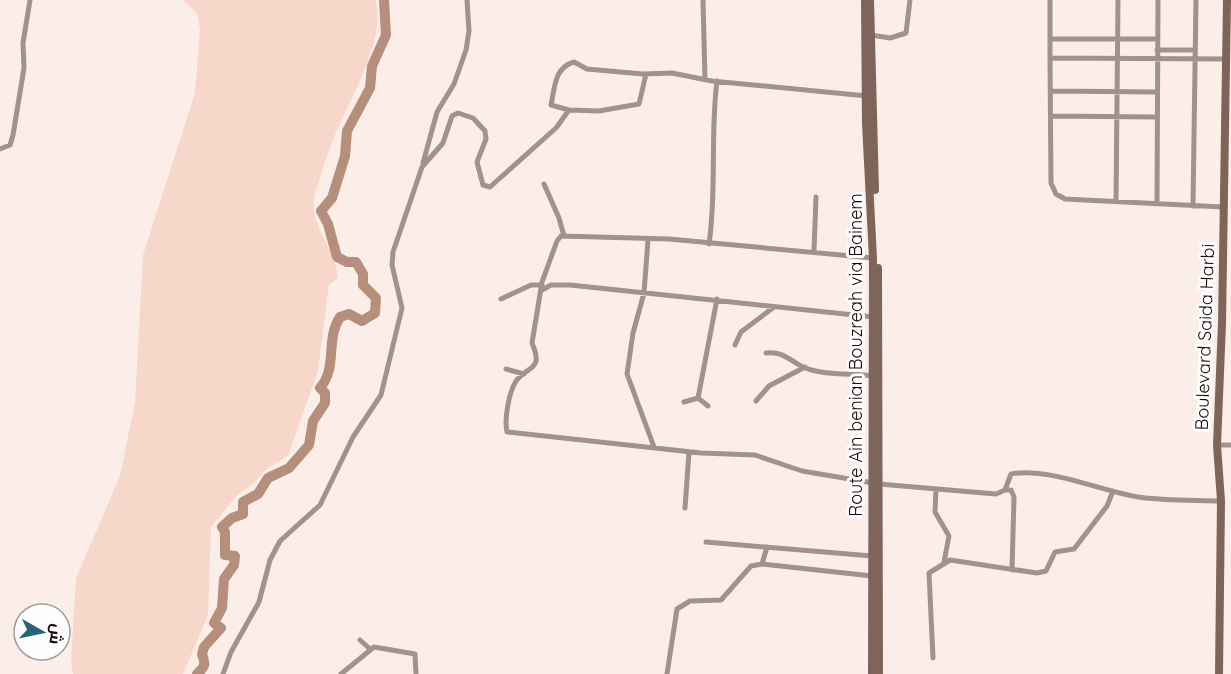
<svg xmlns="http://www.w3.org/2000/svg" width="1231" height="674" font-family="Quicksand,Cairo,sans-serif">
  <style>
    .green { fill: #f7d7c9 }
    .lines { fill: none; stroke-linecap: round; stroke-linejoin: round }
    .river { stroke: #b68e7c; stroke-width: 10 }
    .street { stroke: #a49189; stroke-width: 5 }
    .secondary { stroke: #7e6459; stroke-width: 8 }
    .labels { text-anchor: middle; stroke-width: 6; stroke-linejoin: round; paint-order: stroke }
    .street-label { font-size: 18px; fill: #150b06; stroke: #fefefe }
  </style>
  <rect width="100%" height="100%" fill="#fbeee8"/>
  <path class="green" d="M 183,0 L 375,0 C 388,35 349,102 335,135 C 327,155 318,180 314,201 C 310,225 336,251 338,278 L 329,285 L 318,371 L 288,456 L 265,470 L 253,484 L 238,494 L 211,527 L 208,615 L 183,674 L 73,674 L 71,660 L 76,578 L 120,476 L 135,402 L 143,255 L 195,93 L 200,30 L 197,13 Z"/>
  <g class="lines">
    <path class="river" d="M 197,674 C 205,667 206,664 202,654 L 204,647 L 221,628 L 214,623 L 222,608 L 224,579 L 234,565 L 235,556 L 225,555 L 225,532 L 222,527 L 232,518 L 243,514 L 243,502 L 258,494 L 268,478 L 289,468 L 309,445 L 313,421 L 325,403 L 325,393 L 320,388 C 338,367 325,340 340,317 L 349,314 L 362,321 L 375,313 L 376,298 L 363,285 L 363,274 L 356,262 L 347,262 L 337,257 L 328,224 L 321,211 L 332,198 L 345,156 L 347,131 L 370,88 L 372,66 L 386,35 L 384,0"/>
    <path class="street" d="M 703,0 L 705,79
      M 1050,0 L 1050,58 L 1225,59
      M 871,35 L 890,38 L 906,33 L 910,0
      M 1050,39 L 1157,39
      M 1157,50 L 1195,50
      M 1050,58 L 1051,183 L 1056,194 L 1065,199 L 1223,207
      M 1052,91 L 1157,92
      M 569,110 L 551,105 C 555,87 554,68 574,62 L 587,69 L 643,74 L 672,73 L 712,81 L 867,96
      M 1052,116 L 1156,117
      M 0,149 L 10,145 L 13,135 L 24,68 L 23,43 L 30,0
      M 423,163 L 437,112 L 454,84 L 466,50 L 469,31 L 467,0
      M 544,184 L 559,218 L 564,236
      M 1116,202 L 1118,0
      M 1157,204 L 1158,0
      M 1193,206 L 1196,0
      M 648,240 L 644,293 L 633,333 L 627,374 L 654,447
      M 709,244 C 717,190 710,135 717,81
      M 814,251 L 816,197
      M 873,258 L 669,239 L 561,236 L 557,241 L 542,282 L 532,343 C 544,371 528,365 516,381 C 509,392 504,419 507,432 L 701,453 L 755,455 L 802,471 L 879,484 L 996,494 L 1005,490 L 1011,474 C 1049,467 1100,491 1138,497 C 1165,501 1194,500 1221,501
      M 542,290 L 551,285 L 570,285 L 873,317
      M 501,299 L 531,285 L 542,285
      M 735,345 L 741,332 L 774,307
      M 766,353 C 782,351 788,359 801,366 C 820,376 851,373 873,376
      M 506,369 L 524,374
      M 698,398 L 717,299
      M 756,401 L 769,386 L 805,367
      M 684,402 L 698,398 L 708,406
      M 1217,445 L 1231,445
      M 936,489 L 935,512 L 949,536 L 944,562
      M 1005,490 L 1011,490 L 1014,497 L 1012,570
      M 685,508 L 689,452
      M 706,542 L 872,556
      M 762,564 L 872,576
      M 360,640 L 370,649
      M 933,658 L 929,573 L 950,560 L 1037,573 L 1046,571 L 1055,552 L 1074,549 L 1107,506 L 1113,491
      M 223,674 L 231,652 L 259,602 L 270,560 L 280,541 L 320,505 L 353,437 L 381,395 L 402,308 L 392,265 L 393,252 L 422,167 L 443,143 L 452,116 L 458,113 L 473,118 L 485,131 L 486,139 L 477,162 L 483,185 L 490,187 L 556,128 L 569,110 L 599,111 L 639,104 L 646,74
      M 341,674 L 374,647 L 415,654 L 416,674
      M 667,674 L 677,609 L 690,601 L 721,600 L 751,566 L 762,564 L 767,547"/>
    <path class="secondary" d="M 865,0 L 866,124 L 873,258 L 872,674
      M 870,0 L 875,190
      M 878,268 L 879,674
      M 1219,674 L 1221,501 L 1217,445 L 1222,324 L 1227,0"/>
  </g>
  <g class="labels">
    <g class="street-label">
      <text transform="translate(1205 337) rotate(-88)" y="6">Boulevard Saida Harbi</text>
      <text transform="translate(856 355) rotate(-90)" y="6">Route Ain benian Bouzreah via Bainem</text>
    </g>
  </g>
  <g transform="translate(42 632) rotate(99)"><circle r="28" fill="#fefefe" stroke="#a19d9b" stroke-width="1.5"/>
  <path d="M0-4.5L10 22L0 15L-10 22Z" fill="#26647a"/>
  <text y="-9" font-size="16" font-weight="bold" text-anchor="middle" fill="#150b06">ش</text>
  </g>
</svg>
